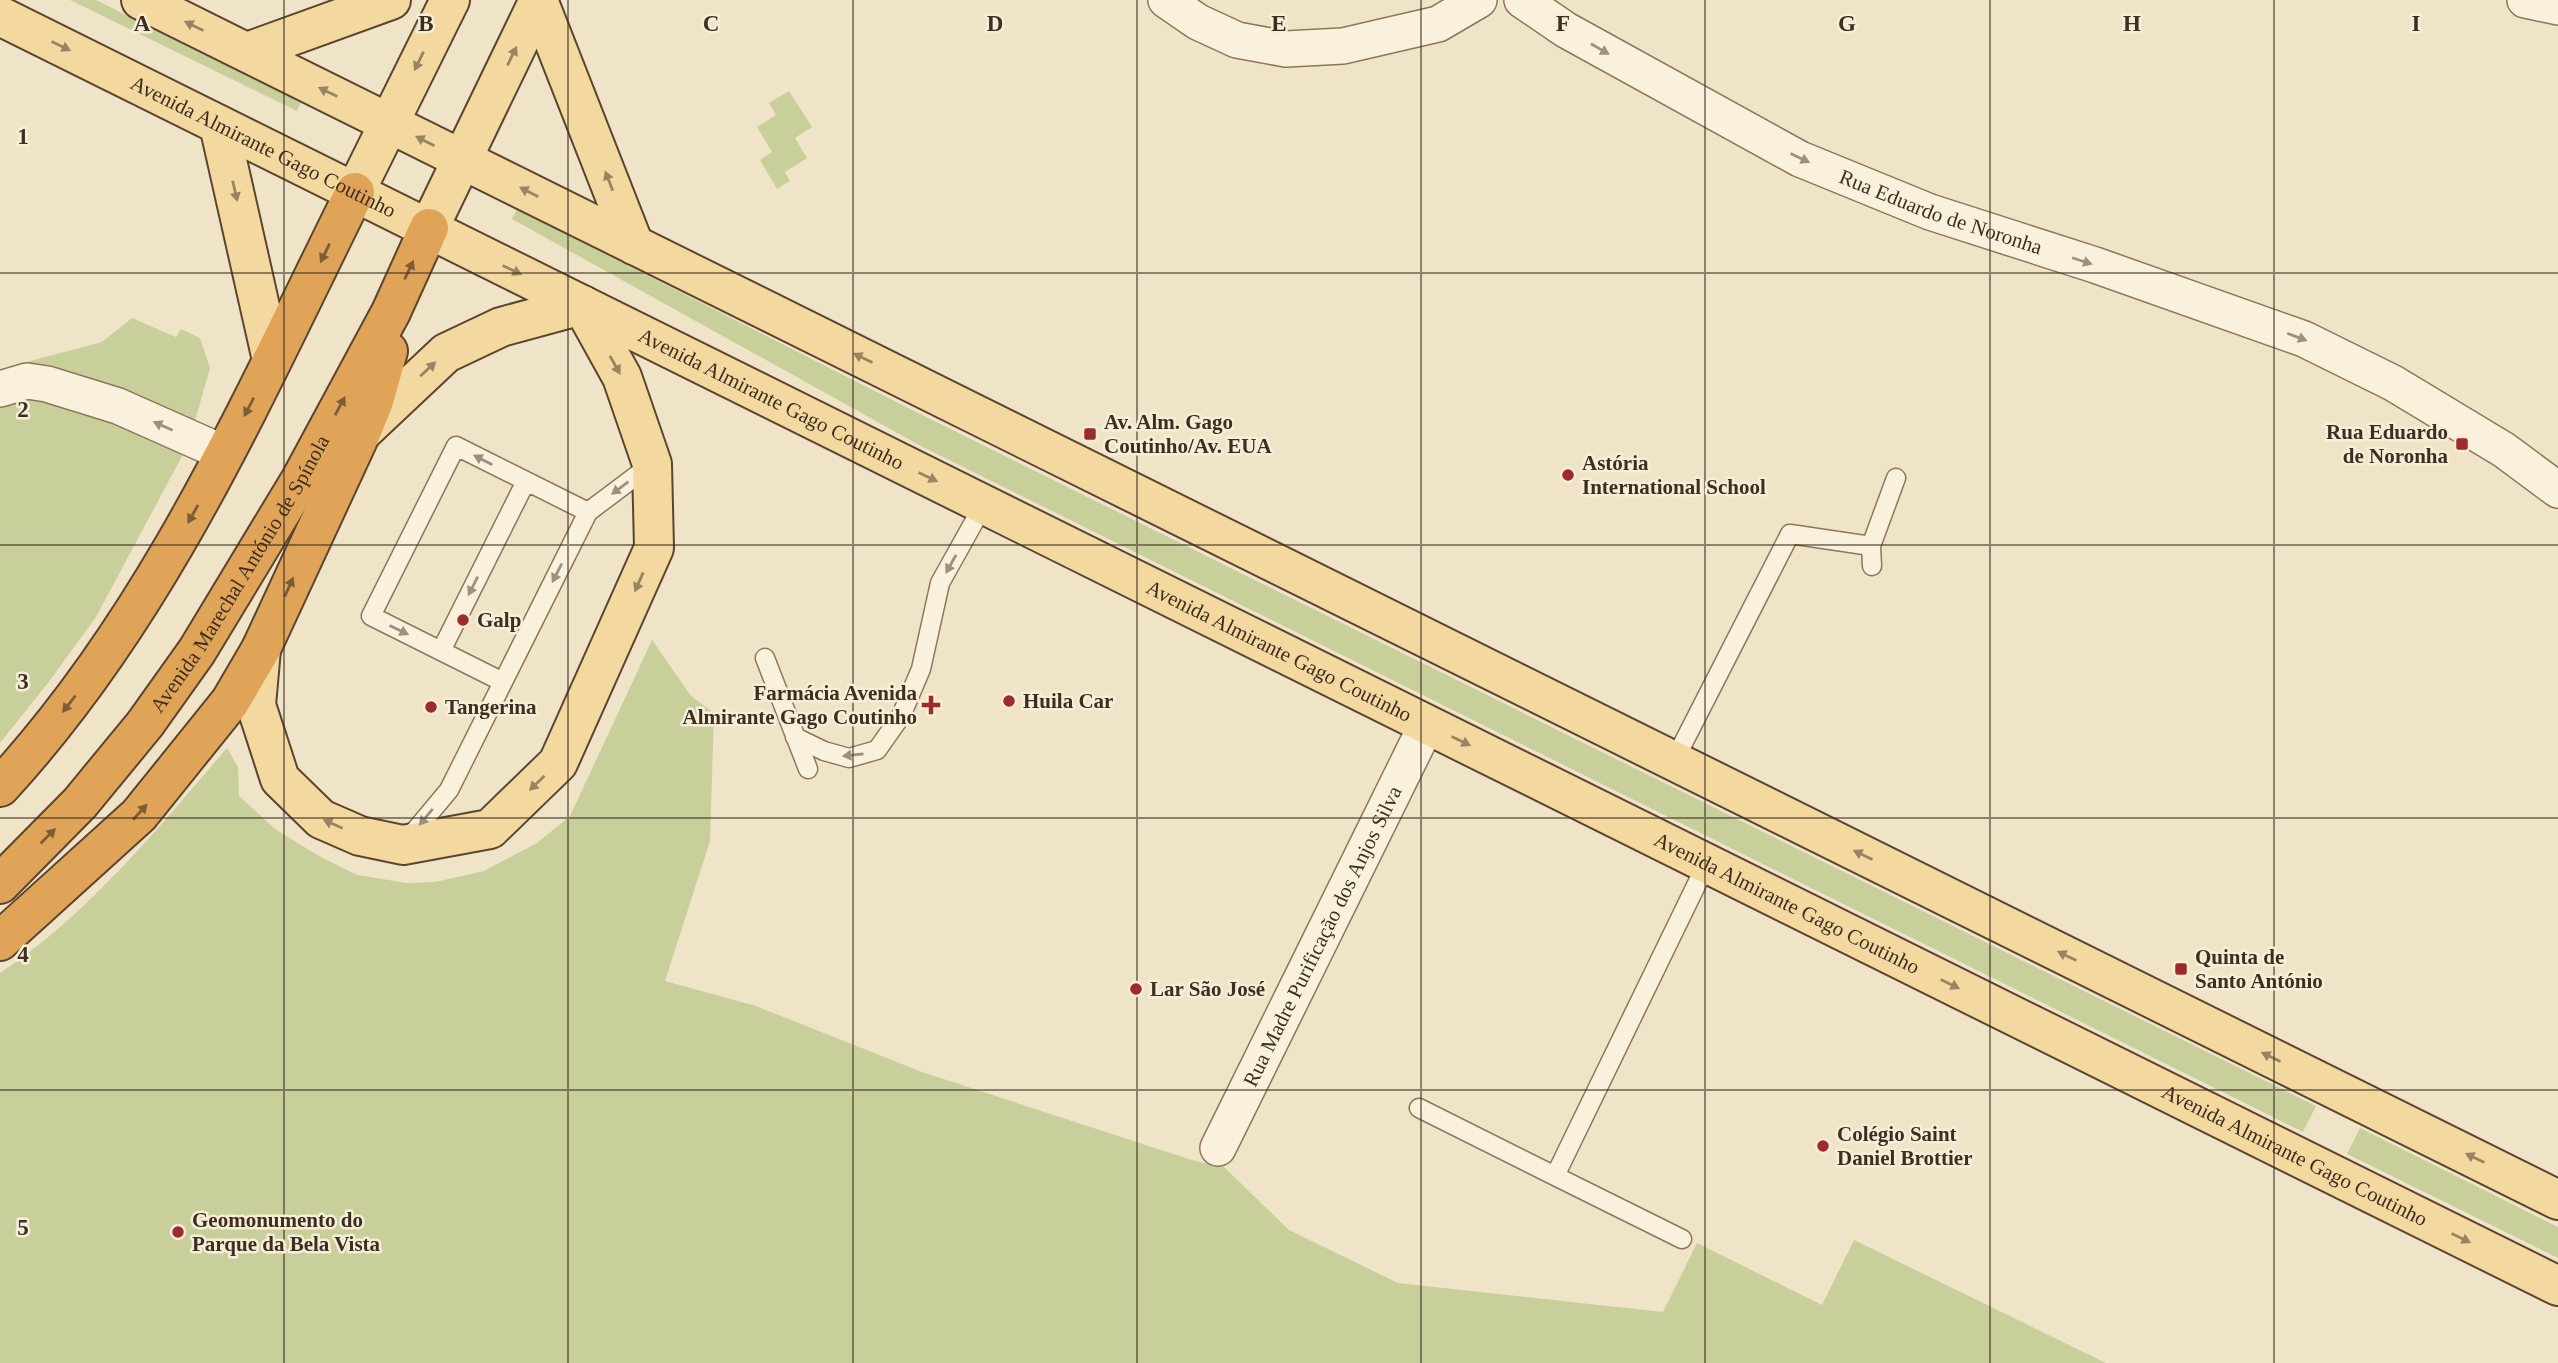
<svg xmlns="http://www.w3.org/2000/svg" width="2558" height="1363" font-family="'Times New Roman',serif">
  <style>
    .green { fill: #c9cf9b }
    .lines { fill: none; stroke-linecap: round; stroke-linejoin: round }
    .lane-casing { stroke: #8d765c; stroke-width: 21 }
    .street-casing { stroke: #8d765c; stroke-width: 38 }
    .primary-casing { stroke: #5b4430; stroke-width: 42 }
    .highway-casing { stroke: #5b4430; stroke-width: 42 }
    .lane { stroke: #faf1dc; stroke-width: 18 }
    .street { stroke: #faf1dc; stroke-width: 35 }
    .primary { stroke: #f3d9a0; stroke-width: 38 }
    .highway { stroke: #e0a458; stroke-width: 38 }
    .oneway { fill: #988460 }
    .oneway2 { fill: #9c907e }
    .oneway3 { fill: #7e5d36 }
    .grid { fill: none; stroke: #3d2e20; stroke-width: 2; stroke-opacity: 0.55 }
    .poi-dot { fill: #9e2a2b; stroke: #f7eed8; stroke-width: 2.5 }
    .labels { text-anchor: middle; stroke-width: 5; stroke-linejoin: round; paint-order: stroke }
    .street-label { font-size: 21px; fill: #3d2e20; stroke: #f7eed8 }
    .poi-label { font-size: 21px; font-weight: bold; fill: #3d2e20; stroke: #f7eed8; text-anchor: start }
    .grid-label { font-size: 23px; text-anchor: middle; font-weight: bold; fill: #3d2e20; stroke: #f7eed8; stroke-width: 5; stroke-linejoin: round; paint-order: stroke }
  </style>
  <rect width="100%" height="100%" fill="#f0e4c8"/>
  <path class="green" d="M 70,0 L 96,0 L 301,102 L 297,111 Z
    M 789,91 L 812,127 L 795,138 L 807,158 L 785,172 L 790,181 L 777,189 L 760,160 L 772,152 L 757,127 L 776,115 L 769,103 Z
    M 517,209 L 910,409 L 2316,1106 L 2303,1132 L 919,445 L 512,219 Z
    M 132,318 L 176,337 L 181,329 L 200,338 L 210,368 L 188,445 L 96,617 L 48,683 L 0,743 L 0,369 L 102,342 Z
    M 652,640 L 691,696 L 714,713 L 710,841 L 665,981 L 756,1006 L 922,1072 L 1195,1161 L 1224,1167 L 1289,1230 L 1398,1283 L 1663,1312 L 1697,1243 L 1822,1305 L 1854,1240 L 2106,1363 L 0,1363 L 0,973 C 89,914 158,828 227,748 L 238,767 L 239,796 L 275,829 L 319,856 L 357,875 L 407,883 L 435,882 L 484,871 L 537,843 L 570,816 Z
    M 2360,1128 L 2558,1227 L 2558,1258 L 2347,1154 Z"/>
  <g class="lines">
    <defs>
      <path id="lane" d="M 1871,546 L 1872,566
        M 441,651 L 371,616 L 456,446 L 588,512
        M 765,658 L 808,769
        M 503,682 L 441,651 L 526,481
        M 795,737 L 824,751 L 849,758 L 877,750 L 901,716 L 921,669 L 940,583 L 984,504
        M 1674,761 L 1790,534 L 1871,546 L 1896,478
        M 408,839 L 449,790 L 588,512 L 652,464
        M 1419,1108 L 1555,1176
        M 1682,1239 L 1555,1176 L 1707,863"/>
      <g id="street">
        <path d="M 1166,0 L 1198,22 L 1237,40 L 1286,49 L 1343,46 L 1438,24 L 1479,0"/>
        <path id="s1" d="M 1522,0 L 1566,30 L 1800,159 L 1930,212 L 2095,265 L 2304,339 L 2393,383 L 2504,450 L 2558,490"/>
        <path d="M 2525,0 L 2558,7"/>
        <path d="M 0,389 L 27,381 L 47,384 L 118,406 L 226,454"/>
        <path id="s2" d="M 1218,1148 L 1427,724"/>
      </g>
      <g id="primary">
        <path d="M 141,0 L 2558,1200"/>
        <path d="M 538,0 L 634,245"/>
        <path id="s3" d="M 0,16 L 2558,1286"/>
        <path d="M 247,52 L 391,0"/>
        <path d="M 219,125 L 272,360"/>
        <path d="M 355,192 L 450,0"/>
        <path d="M 429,228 L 539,0"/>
        <path d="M 361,433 L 446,353 L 501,327 L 582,305"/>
        <path d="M 261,649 L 256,705 L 280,779 L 321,819 L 360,836 L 403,845 L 490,829 L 558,763 L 654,548 L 652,464 L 622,377 L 582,305"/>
      </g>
      <g id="highway">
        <path d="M 0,787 C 159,615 252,399 355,192"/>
        <path id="s4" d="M 0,884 L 80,803 L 145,724 L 197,651 L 301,479 L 391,312 L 429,228"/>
        <path d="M 0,941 L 139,815 L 230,702 L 261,649 L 361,433 L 374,401 L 388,351"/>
      </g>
    </defs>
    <use href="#lane" class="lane-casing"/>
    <use href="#street" class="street-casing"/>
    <use href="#primary" class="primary-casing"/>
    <use href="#highway" class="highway-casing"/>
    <use href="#lane" class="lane"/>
    <use href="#street" class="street"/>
    <use href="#primary" class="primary"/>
    <use href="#highway" class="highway"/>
  </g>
  <defs><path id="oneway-solid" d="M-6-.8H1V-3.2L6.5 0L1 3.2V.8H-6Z" transform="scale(1.75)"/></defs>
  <g class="oneway">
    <use href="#oneway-solid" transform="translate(194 26) rotate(-154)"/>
    <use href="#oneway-solid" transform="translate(61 46) rotate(26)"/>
    <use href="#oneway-solid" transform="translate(512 56) rotate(-64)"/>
    <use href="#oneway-solid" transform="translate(419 61) rotate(116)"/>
    <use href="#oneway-solid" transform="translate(328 92) rotate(-154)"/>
    <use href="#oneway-solid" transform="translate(425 141) rotate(-153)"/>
    <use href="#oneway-solid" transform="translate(609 181) rotate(-111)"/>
    <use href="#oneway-solid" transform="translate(235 191) rotate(77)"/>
    <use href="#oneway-solid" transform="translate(529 192) rotate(-153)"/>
    <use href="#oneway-solid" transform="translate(512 270) rotate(26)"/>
    <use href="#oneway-solid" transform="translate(863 358) rotate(-154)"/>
    <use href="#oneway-solid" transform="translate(615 365) rotate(61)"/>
    <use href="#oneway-solid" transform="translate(428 369) rotate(-43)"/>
    <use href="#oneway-solid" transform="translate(928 477) rotate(26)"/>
    <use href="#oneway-solid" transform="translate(639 582) rotate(114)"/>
    <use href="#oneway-solid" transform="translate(1461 741) rotate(26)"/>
    <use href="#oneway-solid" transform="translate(537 783) rotate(136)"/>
    <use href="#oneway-solid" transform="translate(333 824) rotate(-156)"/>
    <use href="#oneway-solid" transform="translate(1863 855) rotate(-154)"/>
    <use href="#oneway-solid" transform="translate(2067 956) rotate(-154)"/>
    <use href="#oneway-solid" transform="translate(1950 984) rotate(26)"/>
    <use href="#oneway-solid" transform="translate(2271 1057) rotate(-154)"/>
    <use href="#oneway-solid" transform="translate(2475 1158) rotate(-154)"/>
    <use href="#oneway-solid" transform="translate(2461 1238) rotate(26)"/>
  </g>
  <g class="oneway2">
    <use href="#oneway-solid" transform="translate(1600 49) rotate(30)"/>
    <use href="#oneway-solid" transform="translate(1800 158) rotate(25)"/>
    <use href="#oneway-solid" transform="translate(2082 261) rotate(18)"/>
    <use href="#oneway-solid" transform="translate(2297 337) rotate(21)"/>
    <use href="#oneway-solid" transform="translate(163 426) rotate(-156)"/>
    <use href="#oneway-solid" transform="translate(483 460) rotate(-153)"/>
    <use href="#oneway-solid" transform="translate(620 488) rotate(143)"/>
    <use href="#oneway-solid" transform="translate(951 564) rotate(119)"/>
    <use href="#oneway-solid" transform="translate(557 573) rotate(117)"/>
    <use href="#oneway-solid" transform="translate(473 586) rotate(117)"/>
    <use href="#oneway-solid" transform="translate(399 630) rotate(26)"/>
    <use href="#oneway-solid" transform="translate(853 755) rotate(174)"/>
    <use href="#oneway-solid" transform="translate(426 817) rotate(130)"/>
  </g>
  <g class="oneway3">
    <use href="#oneway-solid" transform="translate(325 253) rotate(116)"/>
    <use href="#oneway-solid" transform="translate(409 270) rotate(-65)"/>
    <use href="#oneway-solid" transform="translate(340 406) rotate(-62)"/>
    <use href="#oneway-solid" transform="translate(249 407) rotate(117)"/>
    <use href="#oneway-solid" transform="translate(193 514) rotate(119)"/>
    <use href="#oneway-solid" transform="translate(289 587) rotate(-66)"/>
    <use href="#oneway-solid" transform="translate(69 704) rotate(128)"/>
    <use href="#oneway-solid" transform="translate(140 812) rotate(-48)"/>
    <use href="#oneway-solid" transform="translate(48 836) rotate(-45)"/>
  </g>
  <path class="grid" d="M 284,0 L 284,1363M 568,0 L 568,1363M 853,0 L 853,1363M 1137,0 L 1137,1363M 1421,0 L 1421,1363M 1705,0 L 1705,1363M 1990,0 L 1990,1363M 2274,0 L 2274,1363M 0,273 L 2558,273M 0,545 L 2558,545M 0,818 L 2558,818M 0,1090 L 2558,1090"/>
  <g class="poi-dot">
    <rect x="1083" y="427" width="14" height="14" rx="3.5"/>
    <rect x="2455" y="437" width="14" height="14" rx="3.5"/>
    <circle cx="1568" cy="475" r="7"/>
    <circle cx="463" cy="620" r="7"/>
    <circle cx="1009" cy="701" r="7"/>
    <path d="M927.5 694.5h7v7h7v7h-7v7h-7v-7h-7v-7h7z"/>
    <circle cx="431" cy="707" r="7"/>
    <rect x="2174" y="962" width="14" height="14" rx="3.5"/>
    <circle cx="1136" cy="989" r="7"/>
    <circle cx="1823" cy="1146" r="7"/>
    <circle cx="178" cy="1232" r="7"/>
  </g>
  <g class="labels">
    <g class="street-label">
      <text dy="7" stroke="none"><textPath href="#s3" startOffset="294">Avenida Almirante Gago Coutinho</textPath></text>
      <text dy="7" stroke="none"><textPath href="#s1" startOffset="471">Rua Eduardo de Noronha</textPath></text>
      <text dy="7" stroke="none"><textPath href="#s3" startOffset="861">Avenida Almirante Gago Coutinho</textPath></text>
      <text dy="7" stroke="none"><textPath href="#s4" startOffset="394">Avenida Marechal António de Spínola</textPath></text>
      <text dy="7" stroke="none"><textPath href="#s3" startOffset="1428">Avenida Almirante Gago Coutinho</textPath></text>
      <text dy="7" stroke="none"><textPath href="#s3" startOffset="1995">Avenida Almirante Gago Coutinho</textPath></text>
      <text dy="7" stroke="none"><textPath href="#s2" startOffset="236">Rua Madre Purificação dos Anjos Silva</textPath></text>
      <text dy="7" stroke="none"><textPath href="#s3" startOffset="2562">Avenida Almirante Gago Coutinho</textPath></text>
    </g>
    <g class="poi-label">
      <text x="1104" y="429">Av. Alm. Gago<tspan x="1104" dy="24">Coutinho/Av. EUA</tspan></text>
      <text x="2448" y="439" text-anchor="end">Rua Eduardo<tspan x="2448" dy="24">de Noronha</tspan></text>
      <text x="1582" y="470">Astória<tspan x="1582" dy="24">International School</tspan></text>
      <text x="477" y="627">Galp</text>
      <text x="917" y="700" text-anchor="end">Farmácia Avenida<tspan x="917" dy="24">Almirante Gago Coutinho</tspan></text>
      <text x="1023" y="708">Huila Car</text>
      <text x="445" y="714">Tangerina</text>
      <text x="2195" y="964">Quinta de<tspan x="2195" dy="24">Santo António</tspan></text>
      <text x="1150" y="996">Lar São José</text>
      <text x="1837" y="1141">Colégio Saint<tspan x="1837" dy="24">Daniel Brottier</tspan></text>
      <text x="192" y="1227">Geomonumento do<tspan x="192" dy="24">Parque da Bela Vista</tspan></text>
    </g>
  </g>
  <g class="grid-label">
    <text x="142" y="31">A</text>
    <text x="426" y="31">B</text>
    <text x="711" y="31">C</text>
    <text x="995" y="31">D</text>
    <text x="1279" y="31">E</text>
    <text x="1563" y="31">F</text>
    <text x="1847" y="31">G</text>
    <text x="2132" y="31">H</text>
    <text x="2416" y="31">I</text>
    <text x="23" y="144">1</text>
    <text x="23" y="417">2</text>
    <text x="23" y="689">3</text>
    <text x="23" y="962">4</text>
    <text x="23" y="1235">5</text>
  </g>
</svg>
